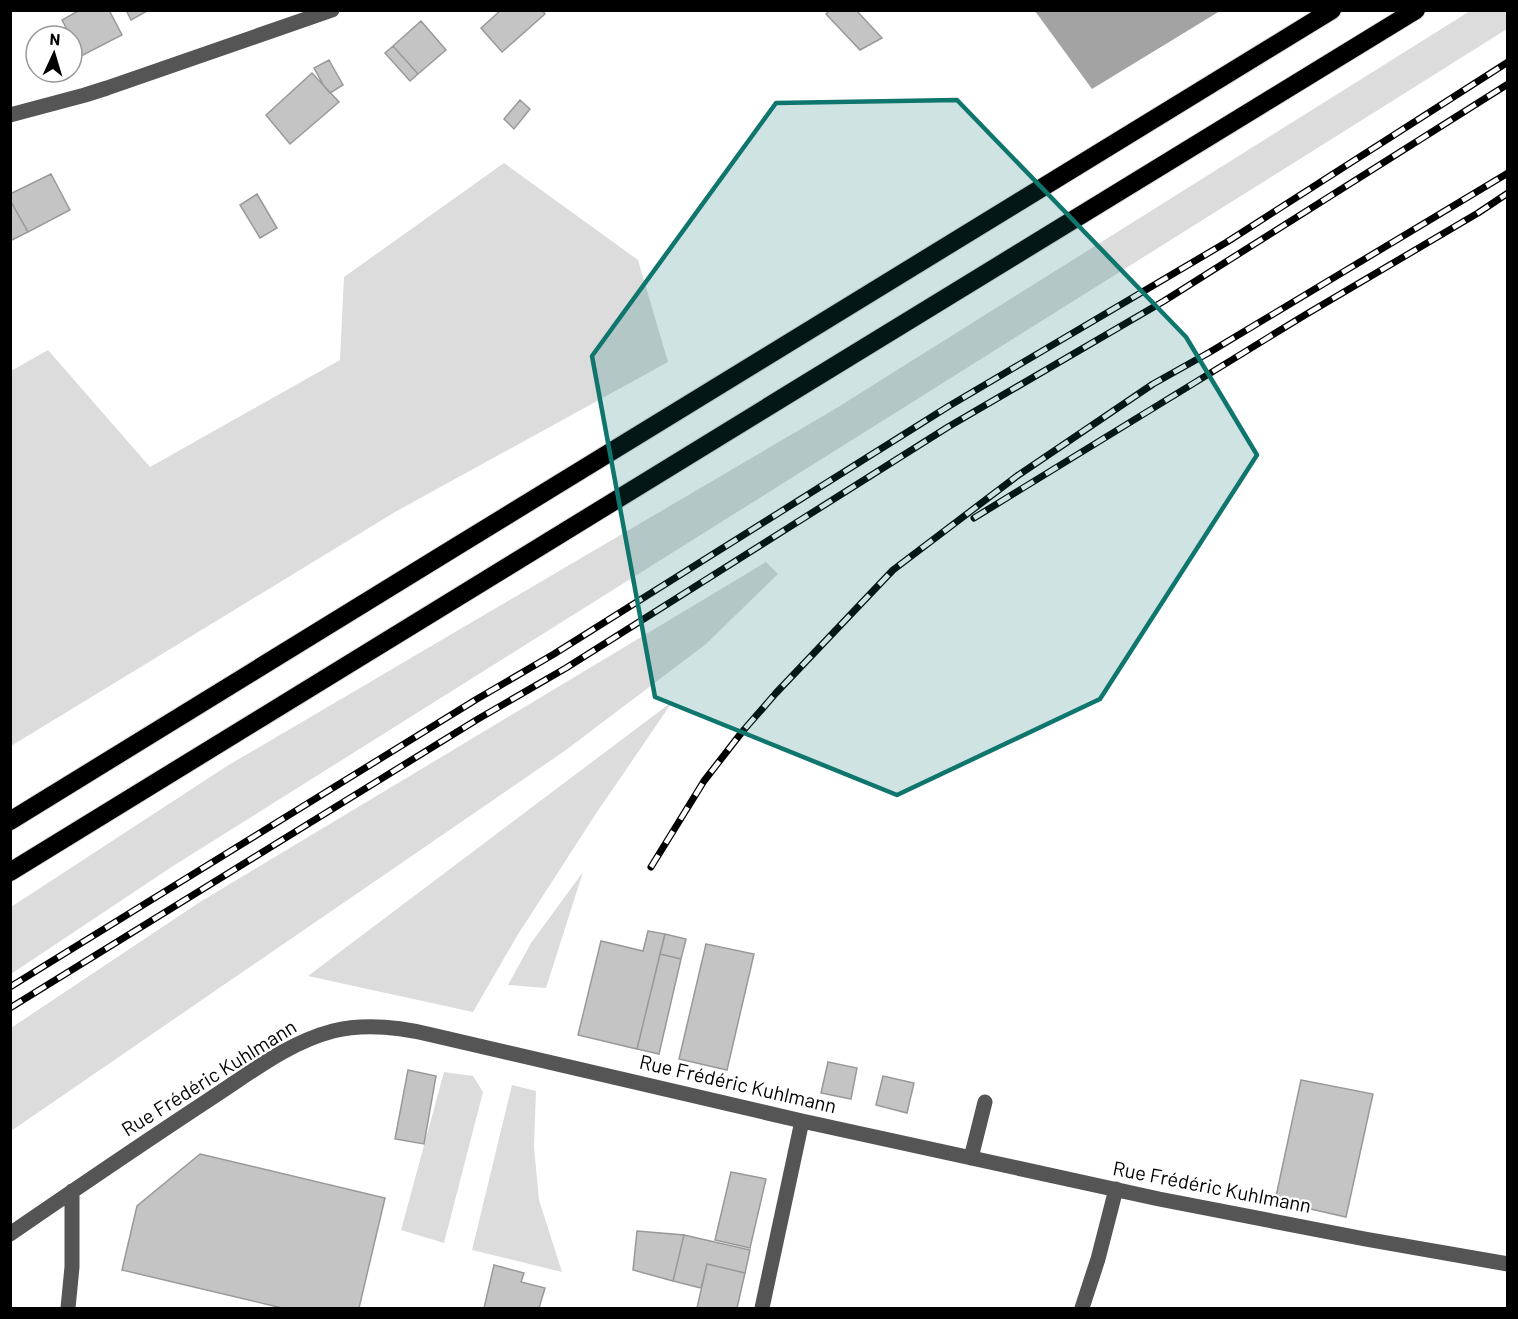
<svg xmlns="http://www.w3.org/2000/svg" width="1518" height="1319" font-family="Barlow,sans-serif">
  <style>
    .green { fill: #dcdcdc }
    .water { fill: #a3a3a3 }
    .building { fill: #c4c4c4; stroke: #999; stroke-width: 1.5 }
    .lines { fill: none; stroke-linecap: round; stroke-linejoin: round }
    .highway-casing { stroke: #dbdbdb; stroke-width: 20 }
    .minor { stroke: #555; stroke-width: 15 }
    .highway { stroke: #000; stroke-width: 18 }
    .rail-casing { stroke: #000; stroke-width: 7 }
    .rail { stroke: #fff; stroke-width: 4.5; stroke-dasharray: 14; stroke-linecap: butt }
    .marked { fill: #0f766e; fill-opacity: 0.2; stroke: #0f766e; stroke-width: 4.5; stroke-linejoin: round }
    .labels { text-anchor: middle; stroke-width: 4.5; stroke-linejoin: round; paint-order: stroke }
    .street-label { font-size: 20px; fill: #000; stroke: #fff }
  </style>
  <rect width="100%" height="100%" fill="#fff"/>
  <path class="green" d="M 1470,11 L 1507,11 L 1507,29 L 173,866 L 11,974 L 11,907 L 227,766 L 835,409 Z
    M 504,163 L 638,260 L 668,362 L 395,512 L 11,746 L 11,371 L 48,350 L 150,467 L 340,360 L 344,277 Z
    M 766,562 L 778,574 L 706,644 L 566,750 L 11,1131 L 11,1028 L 200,902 Z
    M 673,701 L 595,815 L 517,936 L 473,1012 L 308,976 Z
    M 583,872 L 546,988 L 508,985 L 531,943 Z
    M 444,1072 L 473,1076 L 483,1092 L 444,1243 L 401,1230 Z
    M 512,1085 L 536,1091 L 534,1147 L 539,1200 L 562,1272 L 472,1250 Z"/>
  <path class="water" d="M 1035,11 L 1220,11 L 1092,89 Z"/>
  <path class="building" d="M 80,10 L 109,10 L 122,35 L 81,56 L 62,20 Z
    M 126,10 L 149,10 L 131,20 Z
    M 501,10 L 542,10 L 545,14 L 502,52 L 481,28 Z
    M 830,10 L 856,10 L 882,38 L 860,50 L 826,14 Z
    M 421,21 L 446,50 L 418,74 L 393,46 Z
    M 393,46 L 418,74 L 410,81 L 385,53 Z
    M 329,60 L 343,85 L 330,93 L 324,86 L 314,68 Z
    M 312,73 L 339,102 L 290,144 L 266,115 Z
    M 520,100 L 530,109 L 514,129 L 504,119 Z
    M 51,174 L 70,210 L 28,232 L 10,200 L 10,194 Z
    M 257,194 L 277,228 L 260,238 L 240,205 Z
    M 10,200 L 28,232 L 10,241 Z
    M 648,931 L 665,934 L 637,1049 L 578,1035 L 601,941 L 643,951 Z
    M 665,934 L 686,939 L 681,959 L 660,954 Z
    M 706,944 L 754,954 L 727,1070 L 679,1059 Z
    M 660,954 L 681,959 L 659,1054 L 637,1049 Z
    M 828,1062 L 857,1068 L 851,1099 L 821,1093 Z
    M 408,1070 L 436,1076 L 424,1144 L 395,1139 Z
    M 883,1076 L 914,1083 L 907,1113 L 876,1105 Z
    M 1301,1080 L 1373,1094 L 1346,1217 L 1275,1201 Z
    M 200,1154 L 385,1198 L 359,1308 L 282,1308 L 122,1270 L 137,1206 Z
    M 731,1172 L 766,1179 L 750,1248 L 715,1240 Z
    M 637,1231 L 684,1235 L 673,1281 L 633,1270 Z
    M 684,1235 L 750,1250 L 745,1273 L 707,1264 L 701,1288 L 673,1281 Z
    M 707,1264 L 745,1273 L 737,1308 L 697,1308 Z
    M 494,1265 L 524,1273 L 521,1282 L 545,1288 L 539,1308 L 484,1308 Z"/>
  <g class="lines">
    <defs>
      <path id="highway" d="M 10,821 L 449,551 L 1332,10
        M 10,872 L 792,392 L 1416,10"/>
    </defs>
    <use href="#highway" class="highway-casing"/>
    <path class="minor" d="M 10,115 L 85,95 L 107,88 L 332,10
      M 971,1158 L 985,1102
      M 10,1234 C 77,1188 143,1143 210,1099 C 249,1074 287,1043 333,1031 C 366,1023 399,1027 432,1035 L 802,1121 L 1159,1199 L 1365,1239 L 1508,1264
      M 68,1308 L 72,1267 L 72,1191
      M 762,1308 L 802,1121
      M 1082,1308 L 1098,1259 L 1116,1189"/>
    <use href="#highway" class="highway"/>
    <defs>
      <path id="rail" d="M 974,518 L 1305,315 L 1478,213 L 1508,193
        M 651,867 L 704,781 L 742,732 L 776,693 L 893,570 L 1017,476 L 1153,384 L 1210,352 L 1508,173
        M 10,987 L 477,699 L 554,654 L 949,406 L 1227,242 L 1508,62
        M 10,1008 L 478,719 L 566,668 L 948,427 L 1164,301 L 1508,84"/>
    </defs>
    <use href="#rail" class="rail-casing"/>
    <use href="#rail" class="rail"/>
  </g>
  <path class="marked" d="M 957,100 L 1186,337 L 1257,455 L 1100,699 L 897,795 L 655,697 L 592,356 L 776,103 Z"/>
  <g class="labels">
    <g class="street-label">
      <text transform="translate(209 1078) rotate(-32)" y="7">Rue Frédéric Kuhlmann</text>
      <text transform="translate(738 1084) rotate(13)" y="7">Rue Frédéric Kuhlmann</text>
      <text transform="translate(1212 1187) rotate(11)" y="7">Rue Frédéric Kuhlmann</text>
    </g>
  </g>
  <rect width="1518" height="1319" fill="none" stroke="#000000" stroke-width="24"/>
  <g transform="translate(54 54) rotate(4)"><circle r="28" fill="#ffffff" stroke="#999999" stroke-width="1.5"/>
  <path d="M0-4.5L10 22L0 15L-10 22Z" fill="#000000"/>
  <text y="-9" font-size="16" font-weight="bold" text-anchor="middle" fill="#000000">N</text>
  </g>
</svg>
